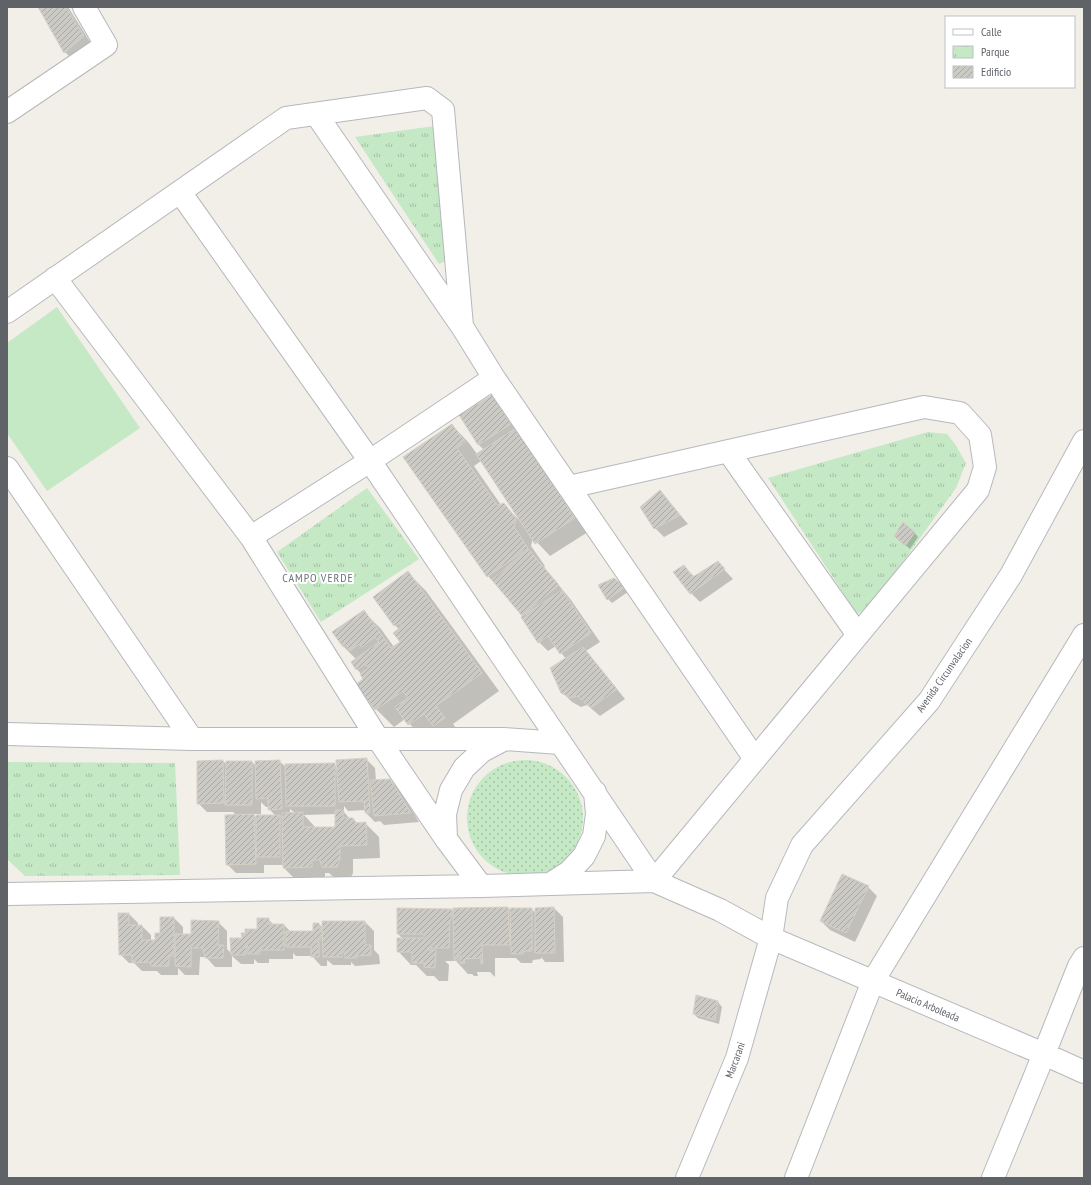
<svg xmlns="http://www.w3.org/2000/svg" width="1091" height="1185" font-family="'PT Sans Narrow',sans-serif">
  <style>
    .grass { fill: url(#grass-dots) }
    .park { fill: url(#park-tufts) }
    .garden { fill: #c5e8c5 }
    .shadow { fill: #0003; fill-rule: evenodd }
    .building { fill: url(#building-hatch); stroke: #d6d1c6 }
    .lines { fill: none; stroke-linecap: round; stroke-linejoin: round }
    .street-casing { stroke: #b5b8bc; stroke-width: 24 }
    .secondary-casing { stroke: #b6babf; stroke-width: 24 }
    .street { stroke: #fff; stroke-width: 22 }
    .secondary { stroke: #fff; stroke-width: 22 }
    .labels { text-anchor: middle; stroke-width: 4; stroke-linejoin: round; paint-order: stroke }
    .street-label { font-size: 11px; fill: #5f6368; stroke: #fff }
    .neighbourhood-label { font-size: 12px; letter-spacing: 1px; fill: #70757a; stroke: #fff }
  </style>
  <defs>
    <pattern id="grass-dots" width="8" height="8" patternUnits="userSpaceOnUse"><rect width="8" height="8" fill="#c5e8c5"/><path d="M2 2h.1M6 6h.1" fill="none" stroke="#a3c0a4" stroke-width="1.8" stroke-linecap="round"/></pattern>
    <pattern id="park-tufts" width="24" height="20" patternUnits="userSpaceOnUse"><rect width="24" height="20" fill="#c5e8c5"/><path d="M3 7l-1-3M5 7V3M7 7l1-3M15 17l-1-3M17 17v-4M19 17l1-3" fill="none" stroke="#a3c0a4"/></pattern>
    <pattern id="building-hatch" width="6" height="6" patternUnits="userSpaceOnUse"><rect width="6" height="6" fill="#cccac5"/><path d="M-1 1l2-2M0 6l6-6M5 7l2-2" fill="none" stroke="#a9a8a4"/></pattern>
  </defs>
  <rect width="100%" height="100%" fill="#f1efe8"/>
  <path class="grass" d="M467 818a58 58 0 1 1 116 0a58 58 0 1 1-116 0Z"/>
  <path class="park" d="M 435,126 L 448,260 L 439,264 L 355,137 Z
    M 928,432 L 947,434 L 955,444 L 966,463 L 956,488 L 871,606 L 857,614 L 768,478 Z
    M 367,488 L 419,559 L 321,622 L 277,552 Z
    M 7,762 L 175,763 L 180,875 L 25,876 L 7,859 Z"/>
  <path class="garden" d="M 57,307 L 140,428 L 47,491 L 7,433 L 7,343 Z"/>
  <path class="shadow" d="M 39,7 L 68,7 L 92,45 L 74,61 L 65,52 Z
    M 492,396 L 501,405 L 588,532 L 550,556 L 533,538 L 531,546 L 545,566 L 544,567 L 571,600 L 600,642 L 586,651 L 625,699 L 600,716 L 587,705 L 581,707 L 572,702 L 562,692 L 566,659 L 556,646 L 548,651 L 539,642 L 524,616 L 488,576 L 405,457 L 452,425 L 469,443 L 477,454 L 484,450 L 479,445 L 461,415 ZM 481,461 L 521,522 L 503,504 L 501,505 L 474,466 Z
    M 660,491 L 688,524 L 664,537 L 655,528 Z
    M 914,532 L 918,537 L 910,549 L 899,540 Z
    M 717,562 L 733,579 L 700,602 L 691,593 L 684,567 L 695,577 Z
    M 408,573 L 426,591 L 499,691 L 453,724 L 462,736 L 427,742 L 405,719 L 394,727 L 376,709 L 358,684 L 365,679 L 352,663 L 357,660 L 344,647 L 334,632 L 363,611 L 381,629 L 394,647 L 401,642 L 399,630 L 374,597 Z
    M 614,579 L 628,592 L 612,603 L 608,599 Z
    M 366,759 L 375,768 L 376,781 L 390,780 L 399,789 L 419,822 L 384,825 L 380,821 L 375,822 L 366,813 L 366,810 L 348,811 L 344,806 L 344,812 L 350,819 L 353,819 L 358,824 L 365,823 L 379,837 L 380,858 L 353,859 L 353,873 L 350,880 L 337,880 L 329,873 L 325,873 L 325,880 L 297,881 L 284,868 L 284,865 L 264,865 L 264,873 L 236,873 L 227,864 L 237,816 L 233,812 L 207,812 L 198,803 L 223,761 L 227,765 L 252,762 L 256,766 L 279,761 L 287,768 L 334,764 L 337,767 ZM 261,802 L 266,807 L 269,807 L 269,809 L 276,816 L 257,818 L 252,814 L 261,814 ZM 290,809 L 295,813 L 290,814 ZM 336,814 L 336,827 L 316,828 L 304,815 Z
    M 868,887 L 877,896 L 855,942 L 830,930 L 821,921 Z
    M 508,908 L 511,911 L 532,909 L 536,914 L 554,908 L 563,917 L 564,962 L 545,962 L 541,957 L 541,959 L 533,960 L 532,963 L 521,963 L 516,958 L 495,958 L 495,977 L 490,972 L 477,972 L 478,976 L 474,976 L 472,974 L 468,974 L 456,961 L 445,961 L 449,965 L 448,981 L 439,981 L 434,976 L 427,976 L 416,965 L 411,965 L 398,951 L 403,939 L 398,934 L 452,910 L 454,912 L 454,909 Z
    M 129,914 L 138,923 L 138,926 L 142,926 L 151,935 L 151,941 L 156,941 L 174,918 L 183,927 L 183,935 L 192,935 L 218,922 L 227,931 L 227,949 L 232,954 L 246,934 L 258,930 L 268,919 L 274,925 L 284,925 L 291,932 L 314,932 L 319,924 L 324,929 L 365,922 L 374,931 L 374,950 L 379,955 L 380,964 L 355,966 L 351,962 L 351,965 L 333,965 L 327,960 L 327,966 L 321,966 L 312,956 L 296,956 L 293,953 L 293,959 L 269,959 L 269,963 L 258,963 L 254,959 L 254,964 L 241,964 L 232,956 L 232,967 L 215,967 L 206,957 L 200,957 L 199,975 L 185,975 L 178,968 L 178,975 L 161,975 L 157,971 L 142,971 L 134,963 L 129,963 L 120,954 Z
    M 697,996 L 718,1002 L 722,1007 L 719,1024 L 698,1018 L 694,1014 Z"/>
  <path class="building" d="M 38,7 L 66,7 L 84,36 L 64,53 Z
    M 492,395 L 511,424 L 478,445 L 459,415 Z
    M 452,424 L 465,442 L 457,448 L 497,505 L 504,503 L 516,518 L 514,527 L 528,548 L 487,577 L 403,457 Z
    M 516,428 L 575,518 L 535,544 L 476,454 Z
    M 660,490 L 680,515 L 654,529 L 640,507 Z
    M 903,522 L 915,532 L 905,546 L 894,536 Z
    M 528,549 L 559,585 L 522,616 L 492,580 Z
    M 718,561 L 725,569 L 690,594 L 673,572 L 684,565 L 693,577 Z
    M 408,571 L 482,673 L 436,706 L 445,718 L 433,726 L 424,714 L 408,725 L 395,707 L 408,698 L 403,691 L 375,710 L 356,684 L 363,679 L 360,674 L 369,668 L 366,664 L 356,670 L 351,662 L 379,642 L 375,637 L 362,647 L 359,644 L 350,651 L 346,645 L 343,647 L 332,632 L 364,610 L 391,648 L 400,642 L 393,633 L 402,626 L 400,623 L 394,626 L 373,597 Z
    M 614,578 L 625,587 L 607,600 L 598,585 Z
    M 562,590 L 591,633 L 560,654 L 548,636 L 538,643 L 521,617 Z
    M 583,647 L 617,689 L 591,708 L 577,696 L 571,698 L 561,693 L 550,668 Z
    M 367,758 L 370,813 L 365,813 L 364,801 L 339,802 L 336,760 Z
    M 223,760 L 224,803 L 197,804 L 197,761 Z
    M 280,760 L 282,809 L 268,810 L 268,798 L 256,799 L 255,761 Z
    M 226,761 L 252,761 L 252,805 L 225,805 Z
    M 335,763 L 335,806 L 286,806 L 285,764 Z
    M 390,779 L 411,813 L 374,816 L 370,780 Z
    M 335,810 L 343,810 L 343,818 L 353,818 L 356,823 L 366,822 L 367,845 L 340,846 L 340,859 L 337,867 L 322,867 L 320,860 L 312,860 L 312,867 L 283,868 L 282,813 L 303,812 L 303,827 L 335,827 Z
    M 254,814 L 256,864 L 226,865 L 225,815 Z
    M 256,815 L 280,815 L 280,857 L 256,857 Z
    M 842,874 L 869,886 L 846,933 L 820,921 Z
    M 508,907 L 510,945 L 482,945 L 483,964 L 481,964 L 481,958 L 464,959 L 465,963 L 460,963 L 460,952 L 458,952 L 458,960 L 454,960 L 453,908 Z
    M 554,907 L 555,953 L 535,953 L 535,908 Z
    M 397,908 L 452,909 L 452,917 L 450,921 L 449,948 L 428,948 L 428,950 L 436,950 L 435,968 L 424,967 L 424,963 L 412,963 L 412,952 L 397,952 L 397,938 L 424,938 L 424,934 L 397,934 Z
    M 510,908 L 532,908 L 532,951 L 524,951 L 523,954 L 511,954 Z
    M 118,913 L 129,913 L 129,925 L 142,925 L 142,940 L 155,940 L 155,933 L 160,933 L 160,917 L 174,917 L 174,956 L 169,956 L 169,966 L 151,966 L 150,962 L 132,963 L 132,955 L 119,955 Z
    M 257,918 L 269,918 L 269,924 L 284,924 L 284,950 L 260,950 L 260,954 L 248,954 L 248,946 L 246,946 L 246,955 L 231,955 L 230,938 L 242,938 L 241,933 L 245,933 L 245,929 L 257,929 Z
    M 191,920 L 219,921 L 218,945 L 224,945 L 223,958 L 205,958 L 203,948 L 191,948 L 191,967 L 175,966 L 175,934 L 191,934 Z
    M 322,921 L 365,921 L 365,945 L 371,945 L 371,955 L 357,956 L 357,958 L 345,958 L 345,952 L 342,952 L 342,957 L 323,957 Z
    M 313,923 L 319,923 L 319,928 L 322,928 L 322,940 L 315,940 L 315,942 L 319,942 L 319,957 L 311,957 L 311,947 L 286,947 L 286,931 L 313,931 Z
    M 696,995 L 718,1001 L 715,1020 L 693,1014 Z"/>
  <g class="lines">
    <defs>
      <path id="street" d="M 7,112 L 106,45 L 84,7
        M 316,114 L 463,328 L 494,378 L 755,759
        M 180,192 L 370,461 L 654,881
        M 55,278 L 251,537 L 378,739 L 446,839 L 481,886
        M 7,312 L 286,118 L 427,98 L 443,110 L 462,326
        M 728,451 L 858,635
        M 7,468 L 192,739
        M 569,487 L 924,407 L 960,413 L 980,435 L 985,467 L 978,490 L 654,881
        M 251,537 L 370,461 L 494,378
        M 7,734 L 192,739 L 504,739 L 560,743
        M 446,839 L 445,814 L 451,790 L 464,768 L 482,751 L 503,740
        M 550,884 L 569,872 L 584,856 L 594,836 L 597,814 L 595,792
        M 7,894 L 481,886 L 654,881 L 720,910 L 771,938
        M 1084,958 L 1079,966 L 1044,1054 L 1084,1072
        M 796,1178 L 873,981 L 1084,635"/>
      <path id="secondary" d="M 771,938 L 1044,1054 L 993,1178
        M 687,1178 L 737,1058 L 771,938 L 777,898 L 802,845 L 929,701 L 1011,575 L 1084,441"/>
    </defs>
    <use href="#street" class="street-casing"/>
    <use href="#secondary" class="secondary-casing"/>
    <use href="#street" class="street"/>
    <use href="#secondary" class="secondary"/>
  </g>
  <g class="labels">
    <g class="street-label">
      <text transform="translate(944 675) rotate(-55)" y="4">Avenida Circunvalacion</text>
      <text transform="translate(928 1005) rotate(23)" y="4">Palacio Arboleada</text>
      <text transform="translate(735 1060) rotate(-70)" y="4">Marcarani</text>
    </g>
    <g class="neighbourhood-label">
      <text x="318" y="582">CAMPO VERDE</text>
    </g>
  </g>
  <rect width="1091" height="1185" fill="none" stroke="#5f6368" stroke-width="16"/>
  <rect x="945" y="16" width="130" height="72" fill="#ffffff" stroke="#bfc1c3"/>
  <rect x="953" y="29" width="20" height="6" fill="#ffffff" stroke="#bfc1c3"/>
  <text x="981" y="36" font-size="12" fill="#5f6368">Calle</text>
  <rect x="953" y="46" width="20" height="12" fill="url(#park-tufts)" stroke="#bfc1c3"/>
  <text x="981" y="56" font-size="12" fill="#5f6368">Parque</text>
  <rect x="953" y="66" width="20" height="12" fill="url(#building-hatch)" stroke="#bfc1c3"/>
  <text x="981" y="76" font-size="12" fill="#5f6368">Edificio</text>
</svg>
